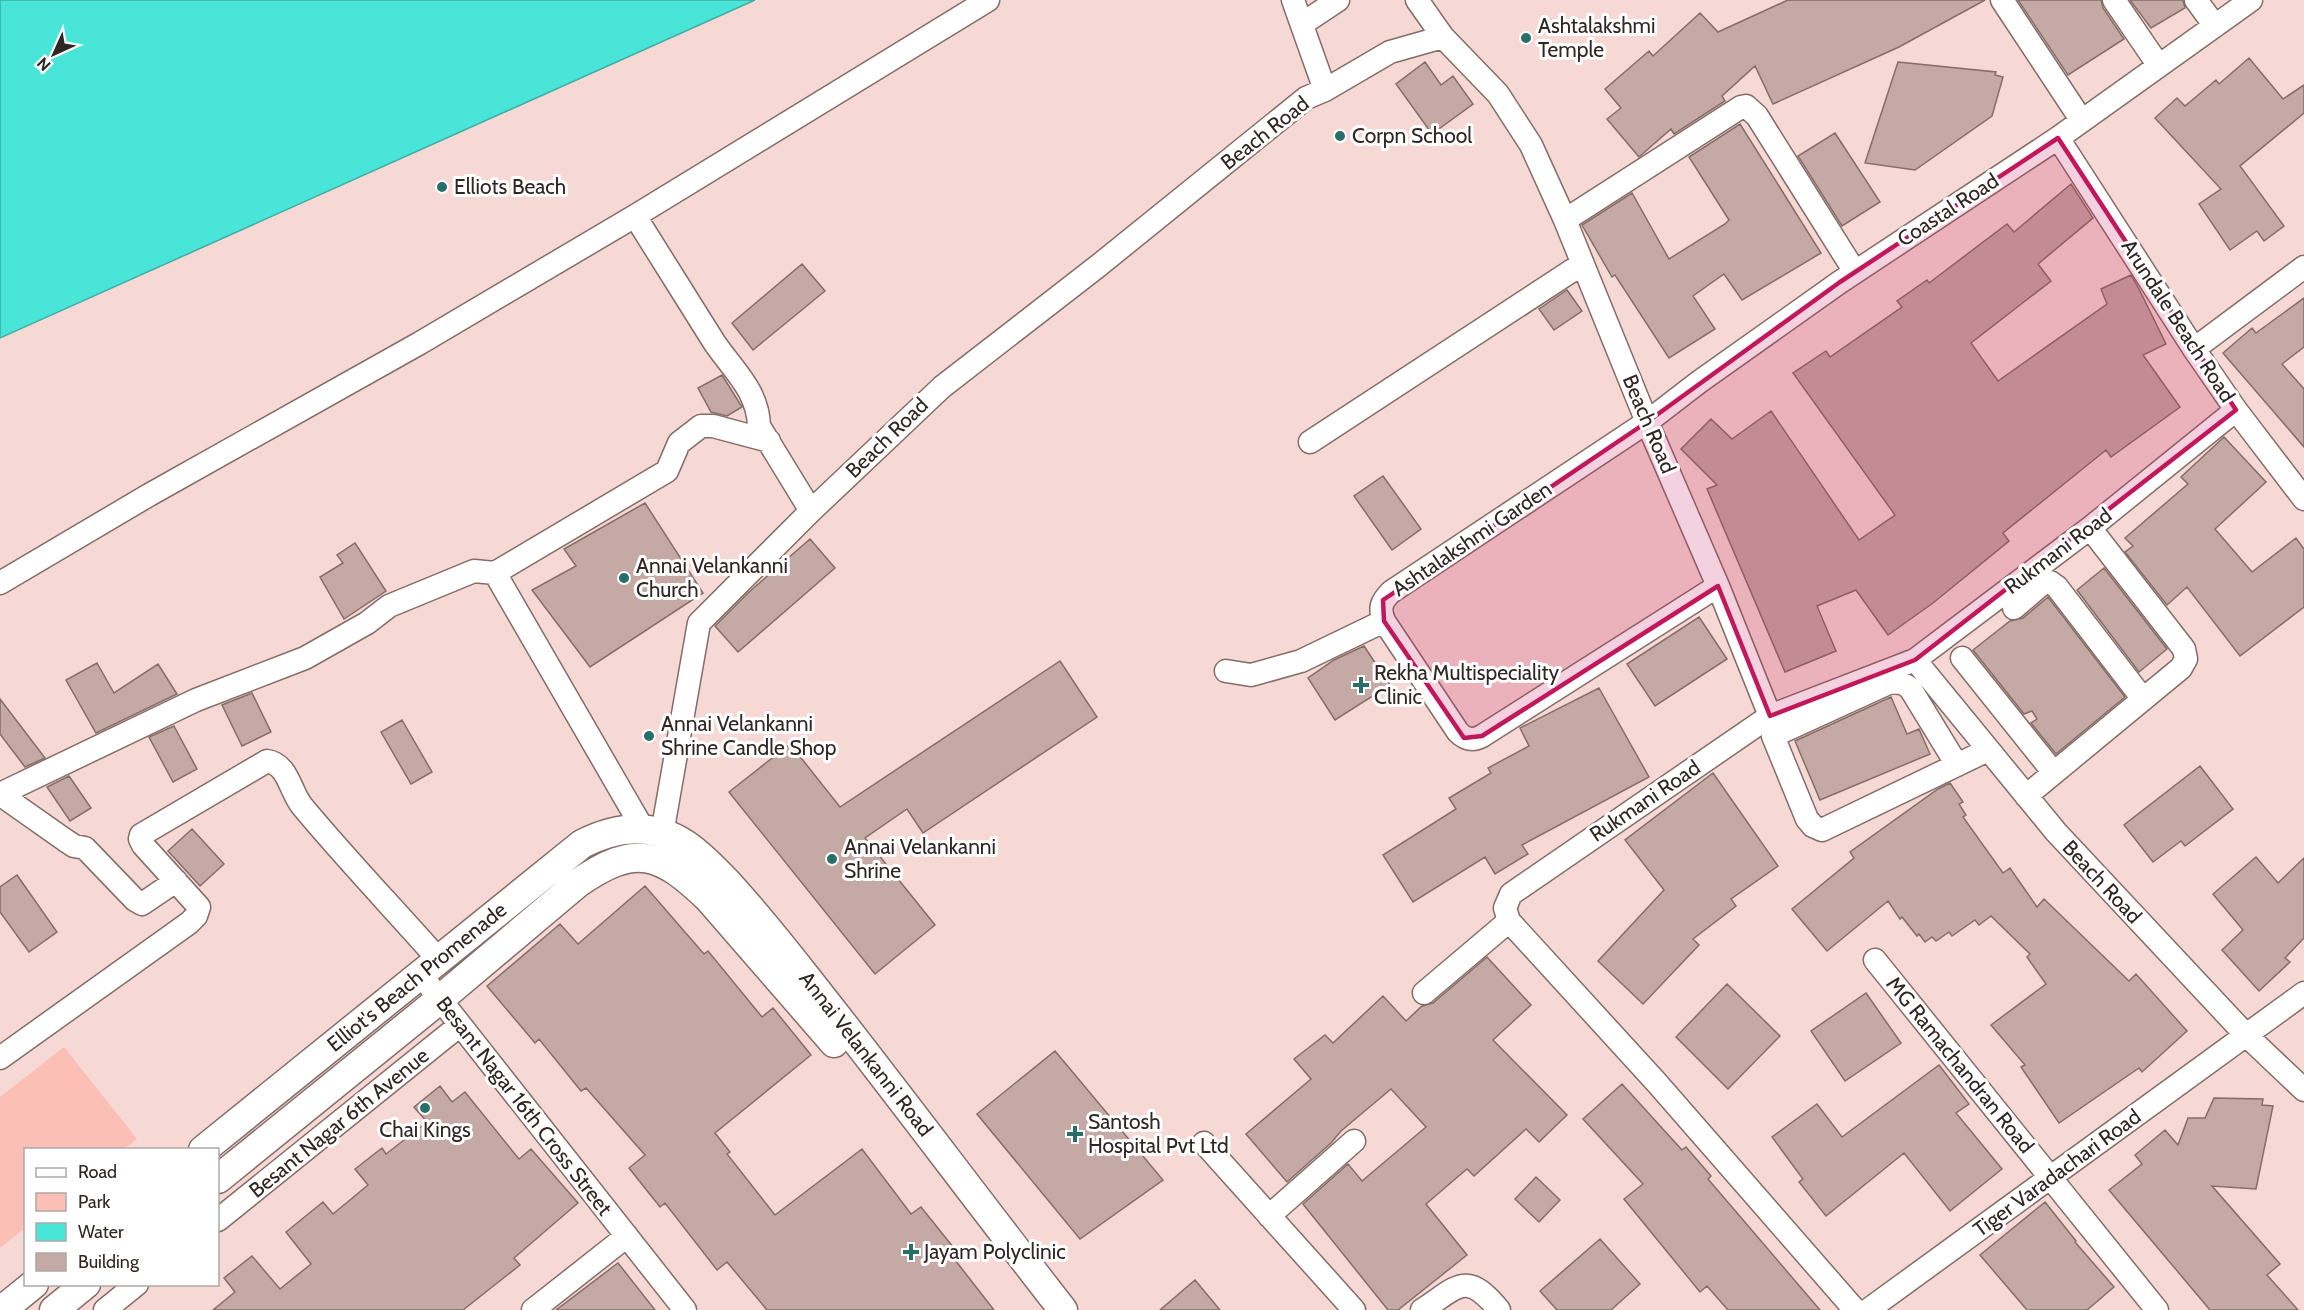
<svg xmlns="http://www.w3.org/2000/svg" width="2304" height="1310" font-family="Cabin,sans-serif">
  <style>
    .green { fill: #fcbfb5 }
    .water { fill: #49e5d8; stroke: #42aca2; stroke-width: 1.5 }
    .building { fill: #c4a9a4; stroke: #866d68; stroke-width: 1.5 }
    .lines { fill: none; stroke-linecap: round; stroke-linejoin: round }
    .minor-casing { stroke: #856c67; stroke-width: 25 }
    .tertiary-casing { stroke: #856c67; stroke-width: 31 }
    .minor { stroke: #fff; stroke-width: 22 }
    .tertiary { stroke: #fff; stroke-width: 28 }
    .marked { fill: #c2185b; fill-opacity: 0.2; stroke: #c2185b; stroke-width: 4.5; stroke-linejoin: round }
    .poi-dot { fill: #277069; stroke: #fff; stroke-width: 2 }
    .labels { text-anchor: middle; stroke-width: 6; stroke-linejoin: round; paint-order: stroke }
    .poi-label { font-size: 21px; fill: #302624; stroke: #fff; text-anchor: start }
    .street-label { font-size: 21px; fill: #302624; stroke: #fff }
  </style>
  <rect width="100%" height="100%" fill="#f6d9d4"/>
  <path class="green" d="M 64,1047 L 137,1139 L 124,1149 L 26,1150 L 25,1228 L 0,1248 L 0,1097 Z"/>
  <path class="water" d="M 0,0 L 755,0 L 0,338 Z"/>
  <path class="building" d="M 1788,0 L 1985,0 L 1899,47 L 1773,104 L 1755,66 L 1722,96 L 1725,101 L 1674,134 L 1671,129 L 1639,157 L 1607,119 L 1621,108 L 1605,89 L 1649,51 L 1653,56 L 1700,13 L 1718,32 Z
    M 2018,0 L 2101,0 L 2103,8 L 2124,39 L 2068,75 Z
    M 2130,0 L 2183,0 L 2185,8 L 2151,28 Z
    M 2249,58 L 2283,99 L 2304,85 L 2304,113 L 2240,166 L 2284,226 L 2264,241 L 2257,231 L 2230,250 L 2199,204 L 2221,189 L 2155,118 L 2177,98 L 2185,106 L 2216,80 L 2219,84 Z
    M 1425,62 L 1441,85 L 1453,76 L 1473,104 L 1432,134 L 1396,84 Z
    M 1898,62 L 1996,72 L 1995,75 L 2003,77 L 1992,116 L 1915,170 L 1865,163 Z
    M 1740,124 L 1821,253 L 1742,300 L 1724,274 L 1693,296 L 1715,329 L 1669,358 L 1615,275 L 1612,277 L 1582,225 L 1632,193 L 1669,259 L 1725,224 L 1729,220 L 1689,157 Z
    M 1835,133 L 1880,202 L 1842,226 L 1798,156 Z
    M 2071,184 L 2093,218 L 2038,264 L 2051,281 L 1971,343 L 1998,381 L 2107,304 L 2101,289 L 2131,275 L 2140,291 L 2166,344 L 2143,355 L 2180,407 L 2111,457 L 2106,450 L 2003,533 L 2009,541 L 1933,603 L 1888,635 L 1856,590 L 1817,606 L 1836,651 L 1785,672 L 1707,489 L 1717,485 L 1681,449 L 1711,419 L 1732,439 L 1771,411 L 1859,540 L 1895,515 L 1793,373 L 1826,351 L 1830,357 L 1902,307 L 1897,301 L 1927,280 L 1929,283 L 2007,224 L 2014,232 Z
    M 802,264 L 825,291 L 753,350 L 732,323 Z
    M 1567,290 L 1582,311 L 1554,330 L 1539,309 Z
    M 2304,298 L 2304,347 L 2282,364 L 2304,389 L 2304,447 L 2223,353 L 2252,328 L 2256,333 Z
    M 722,375 L 742,407 L 727,416 L 711,412 L 698,388 Z
    M 2224,437 L 2266,482 L 2215,529 L 2252,572 L 2296,538 L 2304,549 L 2304,607 L 2240,656 L 2187,587 L 2167,605 L 2125,552 L 2133,546 L 2125,538 L 2188,484 L 2181,477 Z
    M 1383,476 L 1421,529 L 1392,550 L 1354,496 Z
    M 645,503 L 703,593 L 590,667 L 532,590 L 576,566 L 564,549 Z
    M 810,539 L 835,568 L 738,652 L 715,626 L 748,593 Z
    M 355,543 L 386,591 L 344,619 L 320,577 L 343,563 L 337,555 Z
    M 2104,568 L 2167,649 L 2139,672 L 2077,590 Z
    M 2048,597 L 2125,697 L 2056,754 L 2031,723 L 2037,719 L 2032,711 L 2024,714 L 1973,650 L 2010,621 L 2023,618 Z
    M 1699,617 L 1727,659 L 1655,706 L 1627,664 Z
    M 1364,646 L 1390,685 L 1335,720 L 1308,678 L 1334,660 Z
    M 1060,661 L 1097,717 L 923,833 L 907,809 L 865,838 L 935,925 L 875,974 L 729,792 L 790,744 L 840,807 Z
    M 97,663 L 114,693 L 158,664 L 177,694 L 96,733 L 66,680 Z
    M 1599,688 L 1649,777 L 1522,845 L 1528,854 L 1495,874 L 1485,857 L 1413,902 L 1383,855 L 1456,809 L 1449,798 L 1491,773 L 1488,768 L 1529,746 L 1520,728 Z
    M 252,693 L 271,732 L 242,746 L 222,705 Z
    M 1891,697 L 1907,734 L 1919,729 L 1930,754 L 1820,800 L 1795,741 Z
    M 0,699 L 45,758 L 25,767 L 0,734 Z
    M 402,720 L 432,772 L 411,784 L 381,732 Z
    M 174,726 L 197,769 L 173,782 L 149,737 Z
    M 2200,766 L 2233,809 L 2185,846 L 2181,841 L 2153,862 L 2124,825 Z
    M 1713,773 L 1778,866 L 1731,899 L 1736,906 L 1693,939 L 1699,945 L 1643,1004 L 1598,961 L 1664,890 L 1625,840 Z
    M 69,776 L 91,808 L 70,821 L 47,787 Z
    M 1950,783 L 1963,802 L 1959,804 L 1966,815 L 1963,817 L 2003,873 L 2010,868 L 2037,907 L 2044,899 L 2129,981 L 2136,974 L 2187,1031 L 2142,1072 L 2139,1068 L 2059,1123 L 2021,1067 L 2025,1065 L 1991,1025 L 2046,984 L 2027,957 L 2030,954 L 1991,916 L 1979,925 L 1975,920 L 1952,936 L 1949,932 L 1936,941 L 1932,937 L 1925,942 L 1919,934 L 1917,936 L 1902,917 L 1900,919 L 1888,901 L 1827,951 L 1792,909 L 1854,858 L 1850,852 L 1938,789 Z
    M 192,829 L 224,864 L 200,886 L 168,851 Z
    M 2256,857 L 2278,883 L 2304,858 L 2304,938 L 2285,958 L 2290,962 L 2259,991 L 2222,950 L 2243,930 L 2213,894 Z
    M 17,875 L 57,932 L 29,952 L 0,912 L 0,887 Z
    M 645,886 L 704,954 L 708,951 L 762,1017 L 773,1008 L 811,1055 L 715,1133 L 730,1152 L 727,1154 L 775,1215 L 862,1149 L 911,1214 L 921,1207 L 957,1252 L 952,1256 L 994,1310 L 767,1310 L 727,1262 L 717,1270 L 665,1203 L 660,1207 L 629,1168 L 645,1155 L 586,1088 L 581,1091 L 539,1039 L 535,1043 L 487,986 L 560,924 L 578,944 Z
    M 1487,957 L 1531,1005 L 1493,1040 L 1567,1115 L 1539,1142 L 1526,1129 L 1474,1176 L 1467,1169 L 1426,1204 L 1467,1255 L 1398,1310 L 1388,1310 L 1303,1204 L 1348,1164 L 1362,1181 L 1426,1127 L 1391,1089 L 1341,1131 L 1331,1143 L 1287,1182 L 1246,1134 L 1311,1079 L 1294,1059 L 1325,1035 L 1333,1043 L 1383,996 L 1406,1021 L 1422,1006 L 1433,1003 Z
    M 1727,984 L 1780,1036 L 1728,1089 L 1676,1037 Z
    M 1866,993 L 1901,1043 L 1845,1081 L 1811,1031 Z
    M 1055,1051 L 1163,1180 L 1080,1239 L 977,1114 Z
    M 1939,1065 L 1969,1104 L 1956,1113 L 2002,1169 L 1950,1211 L 1904,1153 L 1826,1216 L 1799,1182 L 1803,1179 L 1772,1137 L 1817,1104 L 1842,1137 Z
    M 1622,1084 L 1682,1150 L 1686,1147 L 1711,1176 L 1708,1179 L 1820,1310 L 1728,1310 L 1707,1286 L 1700,1292 L 1624,1199 L 1643,1184 L 1583,1119 Z
    M 440,1086 L 452,1102 L 465,1092 L 519,1159 L 531,1149 L 578,1203 L 514,1258 L 520,1265 L 463,1310 L 213,1310 L 235,1292 L 224,1278 L 252,1256 L 280,1289 L 311,1264 L 286,1232 L 323,1202 L 333,1214 L 368,1185 L 355,1169 L 382,1148 L 386,1154 L 427,1122 L 414,1107 Z
    M 2214,1098 L 2263,1099 L 2262,1105 L 2273,1106 L 2256,1189 L 2212,1186 L 2280,1264 L 2267,1275 L 2298,1310 L 2210,1310 L 2109,1190 L 2142,1164 L 2135,1155 L 2165,1130 L 2178,1145 L 2188,1118 L 2205,1118 Z
    M 1536,1177 L 1560,1200 L 1539,1222 L 1515,1199 Z
    M 2045,1202 L 2076,1241 L 2075,1242 L 2114,1287 L 2087,1310 L 2027,1310 L 1980,1255 Z
    M 1600,1239 L 1640,1284 L 1611,1310 L 1557,1310 L 1540,1291 Z
    M 618,1263 L 655,1310 L 556,1310 Z
    M 1195,1280 L 1220,1310 L 1160,1310 Z"/>
  <g class="lines">
    <defs>
      <path id="minor" d="M 1293,0 L 1325,90
        M 1417,0 L 1443,37
        M 2002,0 L 2082,121
        M 2114,0 L 2159,66
        M 2196,0 L 2215,26
        M 1302,24 L 1338,0
        M 2058,138 L 2194,349 L 2236,410 L 2304,499
        M 635,216 C 661,258 688,300 714,342 C 732,369 758,390 759,426 L 811,511
        M 1565,220 L 1741,107 L 1746,106 L 1757,116 L 1855,272
        M 2194,349 L 2304,267
        M 1310,442 L 1582,264
        M 495,573 L 643,829
        M 0,583 L 149,495 L 420,343 L 635,216 L 988,0
        M 1718,586 L 1482,736 C 1473,741 1466,740 1458,732 L 1384,621 C 1379,608 1381,602 1391,592 L 1647,422 L 1699,382 L 1840,282 L 2058,138 L 2251,0
        M 2014,608 L 2042,584 L 2050,582 L 2057,587 L 2143,699
        M 1962,658 L 2054,773
        M 1915,660 L 2056,832 L 2246,1035 L 2304,1090
        M 1226,671 L 1251,675 L 1301,661 L 1384,621
        M 1773,736 L 1891,682 L 1902,683 L 1910,688 L 1957,765
        M 0,794 L 196,700 L 305,658 L 367,623 L 389,606 L 474,571 L 495,573 L 667,471 L 679,443 L 701,426 L 713,426 L 769,441
        M 1,795 L 65,840 L 74,846 L 85,848 L 135,900 L 142,904 L 176,881
        M 2026,796 L 2181,668 L 2186,659 L 2184,649 L 2090,528
        M 662,834 L 699,623 L 811,511 L 942,387 L 1098,266 L 1306,98 L 1325,90 L 1390,52 L 1443,37 L 1498,94 L 1531,145 L 1565,220 L 1647,422 L 1718,586 L 1770,716 L 1773,736 L 1807,819 L 1813,826 L 1822,830 L 1988,750
        M 1875,960 L 2157,1310
        M 421,975 L 685,1310
        M 1424,993 L 1509,921
        M 0,1058 L 189,923 L 196,916 L 199,907 L 143,845 L 140,839 L 141,835 L 267,761 C 288,764 290,791 302,806 C 346,859 394,909 439,960
        M 1204,1143 L 1354,1310
        M 1269,1216 L 1354,1141
        M 218,1220 L 460,1025
        M 105,1310 L 137,1284
        M 533,1310 L 627,1236
        M 1422,1310 C 1459,1286 1466,1270 1499,1310
        M 1855,1310 L 1657,1083 L 1509,921 L 1505,908 L 1511,894 L 1770,716 L 1915,660 L 2090,528 L 2236,410
        M 1868,1310 L 2304,993"/>
      <path id="tertiary" d="M 203,1150 L 582,844 C 616,827 651,822 685,844 C 702,855 715,870 729,884 C 756,914 782,946 807,978 C 894,1088 977,1200 1063,1310
        M 218,1179 L 439,1000 L 578,883 C 636,843 660,852 709,899 L 834,1043
        M 2,1310 L 34,1284
        M 54,1310 L 86,1284"/>
    </defs>
    <use href="#minor" class="minor-casing"/>
    <use href="#tertiary" class="tertiary-casing"/>
    <use href="#minor" class="minor"/>
    <use href="#tertiary" class="tertiary"/>
  </g>
  <path class="marked" d="M 2058,138 L 2236,410 L 1915,660 L 1770,716 L 1718,586 L 1482,736 L 1464,738 L 1384,621 L 1383,600 L 1647,422 L 1840,282 Z"/>
  <g class="poi-dot">
    <circle cx="1526" cy="38" r="6"/>
    <circle cx="1340" cy="136" r="6"/>
    <circle cx="442" cy="187" r="6"/>
    <circle cx="624" cy="578" r="6"/>
    <path d="M1358 676h6v6h6v6h-6v6h-6v-6h-6v-6h6z"/>
    <circle cx="649" cy="736" r="6"/>
    <circle cx="832" cy="859" r="6"/>
    <circle cx="425" cy="1108" r="6"/>
    <path d="M1072 1125h6v6h6v6h-6v6h-6v-6h-6v-6h6z"/>
    <path d="M908 1243h6v6h6v6h-6v6h-6v-6h-6v-6h6z"/>
  </g>
  <g class="labels">
    <g class="poi-label">
      <text x="1538" y="33">Ashtalakshmi<tspan x="1538" dy="24">Temple</tspan></text>
      <text x="1352" y="143">Corpn School</text>
      <text x="454" y="194">Elliots Beach</text>
      <text x="636" y="573">Annai Velankanni<tspan x="636" dy="24">Church</tspan></text>
      <text x="1374" y="680">Rekha Multispeciality<tspan x="1374" dy="24">Clinic</tspan></text>
      <text x="661" y="731">Annai Velankanni<tspan x="661" dy="24">Shrine Candle Shop</tspan></text>
      <text x="844" y="854">Annai Velankanni<tspan x="844" dy="24">Shrine</tspan></text>
      <text x="1088" y="1129">Santosh<tspan x="1088" dy="24">Hospital Pvt Ltd</tspan></text>
      <text x="425" y="1137" text-anchor="middle">Chai Kings</text>
      <text x="924" y="1259">Jayam Polyclinic</text>
    </g>
    <g class="street-label">
      <text transform="translate(1265 133) rotate(-38)" y="7">Beach Road</text>
      <text transform="translate(1948 210) rotate(-33)" y="7">Coastal Road</text>
      <text transform="translate(2178 321) rotate(57)" y="7">Arundale Beach Road</text>
      <text transform="translate(1649 424) rotate(67)" y="7">Beach Road</text>
      <text transform="translate(887 438) rotate(-44)" y="7">Beach Road</text>
      <text transform="translate(1472 539) rotate(-34)" y="7">Ashtalakshmi Garden</text>
      <text transform="translate(2058 551) rotate(-37)" y="7">Rukmani Road</text>
      <text transform="translate(1645 801) rotate(-34)" y="7">Rukmani Road</text>
      <text transform="translate(2102 882) rotate(47)" y="7">Beach Road</text>
      <text transform="translate(417 977) rotate(-39)" y="7">Elliot's Beach Promenade</text>
      <text transform="translate(866 1054) rotate(52)" y="7">Annai Velankanni Road</text>
      <text transform="translate(1960 1065) rotate(51)" y="7">MG Ramachandran Road</text>
      <text transform="translate(524 1106) rotate(52)" y="7">Besant Nagar 16th Cross Street</text>
      <text transform="translate(339 1123) rotate(-39)" y="7">Besant Nagar 6th Avenue</text>
      <text transform="translate(2057 1173) rotate(-36)" y="7">Tiger Varadachari Road</text>
    </g>
  </g>
  <rect x="24" y="1148" width="195" height="138" fill="#ffffff" stroke="#aca8a7" stroke-width="1.5"/>
  <rect x="36" y="1168" width="30" height="9" fill="#ffffff" stroke="#aca8a7" stroke-width="1.5"/>
  <text x="78" y="1178" font-size="18" fill="#302624">Road</text>
  <rect x="36" y="1193" width="30" height="18" fill="#fcbfb5" stroke="#aca8a7" stroke-width="1.5"/>
  <text x="78" y="1208" font-size="18" fill="#302624">Park</text>
  <rect x="36" y="1223" width="30" height="18" fill="#49e5d8" stroke="#aca8a7" stroke-width="1.5"/>
  <text x="78" y="1238" font-size="18" fill="#302624">Water</text>
  <rect x="36" y="1253" width="30" height="18" fill="#c4a9a4" stroke="#aca8a7" stroke-width="1.5"/>
  <text x="78" y="1268" font-size="18" fill="#302624">Building</text>
  <g transform="translate(54 54) rotate(225)" stroke="#ffffff" stroke-width="4.5" paint-order="stroke">
  <path d="M0-4.5L10 22L0 15L-10 22Z" fill="#302624"/>
  <text y="-9" font-size="16" font-weight="bold" text-anchor="middle" fill="#302624">N</text>
  </g>
</svg>
